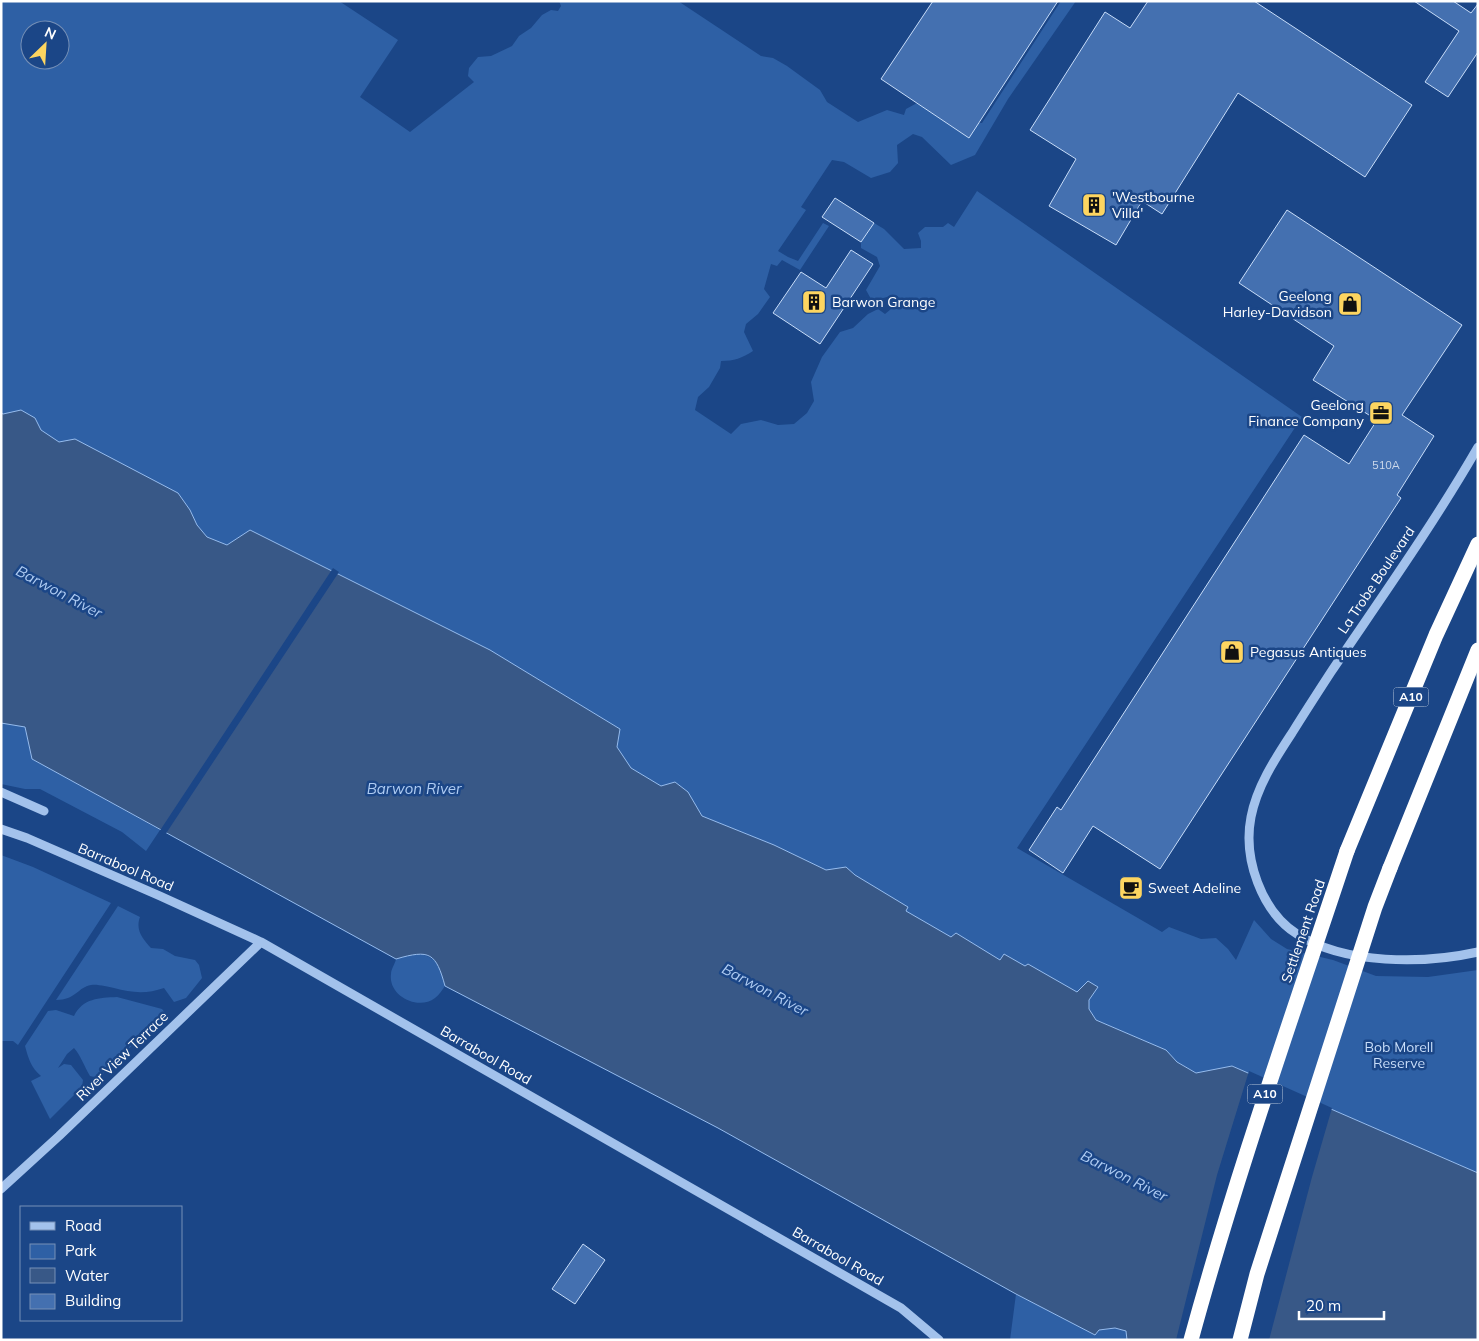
<svg xmlns="http://www.w3.org/2000/svg" width="1479" height="1341" font-family="Mulish,sans-serif">
  <style>
    .green { fill: #2e60a5; fill-rule: evenodd }
    .water { fill: #385887; stroke: #96bcee }
    .pier { fill: #1b4687 }
    .building { fill: #4470b0; stroke: #c8ddf9 }
    .lines { fill: none; stroke-linecap: round; stroke-linejoin: round }
    .minor { stroke: #a3c2ec; stroke-width: 9 }
    .highway { stroke: #fff; stroke-width: 15 }
    .highway-bridge { stroke: #fff; stroke-width: 15 }
    .labels { text-anchor: middle; stroke-width: 5; stroke-linejoin: round; paint-order: stroke }
    .number-label { font-size: 11px; fill: #d0dbeb }
    .shield { fill: #1b4687; stroke: #bbc8db; stroke-width: 1 }
    .shield-label { font-size: 12px; font-weight: bold; fill: #fff }
    .poi-label { font-size: 14px; fill: #fff; stroke: #1b4687; text-anchor: start }
    .street-label { font-size: 14px; fill: #fff; stroke: #1b4687 }
    .park-label { font-size: 14px; fill: #c8ddf9; stroke: #1b4687 }
    .water-label { font-size: 15px; font-style: italic; fill: #afccf3; stroke: #1b4687 }
  </style>
  <rect width="100%" height="100%" fill="#1b4687"/>
  <path class="green" d="M 1,1 L 339,1 L 398,40 L 360,97 L 410,132 L 474,82 L 468,76 L 469,68 L 478,57 L 491,56 L 512,46 L 519,36 L 531,28 L 542,15 L 551,10 L 558,11 L 561,6 L 559,1 L 678,1 L 761,56 L 773,58 L 787,66 L 820,90 L 827,102 L 858,122 L 887,110 L 904,115 L 906,109 L 917,103 L 969,138 L 978,123 L 982,123 L 1061,1 L 1076,1 L 1008,99 L 975,155 L 951,165 L 922,137 L 913,134 L 897,145 L 898,163 L 890,172 L 871,178 L 844,162 L 832,160 L 801,207 L 806,210 L 778,251 L 788,257 L 798,261 L 823,223 L 829,226 L 800,270 L 782,260 L 777,266 L 771,264 L 764,289 L 770,297 L 758,314 L 746,324 L 744,332 L 753,351 C 742,358 734,361 721,361 L 720,368 L 709,387 L 698,397 L 695,410 L 731,434 L 741,424 L 761,420 L 778,425 L 794,424 L 807,413 L 814,401 L 811,382 L 822,357 L 840,332 L 853,328 L 868,314 L 878,309 L 885,314 L 891,309 L 895,295 L 879,299 L 871,299 L 866,290 L 880,266 L 877,257 L 861,248 L 861,242 L 874,223 L 884,229 L 904,249 L 921,248 L 921,241 L 918,233 L 925,227 L 943,227 L 948,223 L 954,227 L 977,191 L 1302,417 L 1017,848 L 1162,932 L 1169,927 L 1201,939 L 1216,938 L 1228,949 L 1236,960 L 1254,920 L 1271,939 L 1287,949 L 1333,960 L 1376,976 L 1428,977 L 1478,970 L 1478,1173 L 1232,1066 L 1197,1073 L 1177,1062 L 1166,1050 L 1096,1020 L 1089,1009 L 1089,1000 L 1077,992 L 1029,984 L 826,870 L 774,845 L 702,816 L 688,792 L 675,782 L 661,786 L 631,768 L 617,747 L 620,729 L 490,650 L 250,530 L 227,545 L 207,537 L 197,525 L 190,510 L 178,493 L 135,472 L 59,443 L 41,430 L 35,418 L 1,413 ZM 30,30 L 60,30 L 60,60 L 30,60 Z
    M 1,723 L 25,727 L 32,759 L 160,830 L 146,851 L 122,832 L 40,789 L 25,789 L 1,784 Z
    M 1,855 L 33,867 L 111,903 L 18,1045 L 13,1041 L 1,1041 Z
    M 118,906 L 140,917 C 135,930 143,939 151,948 L 163,949 L 175,956 L 195,960 L 199,965 L 202,978 L 186,998 L 174,1002 L 164,988 C 147,994 132,993 114,988 C 108,987 98,984 91,985 C 78,987 76,1000 56,1000 Z
    M 415,953 C 439,957 439,965 445,986 C 442,990 439,995 435,998 C 418,1011 388,996 391,974 C 391,969 395,964 396,959 Z
    M 117,997 L 162,1009 L 165,1013 L 99,1078 L 90,1076 C 84,1066 81,1056 74,1048 L 67,1054 L 58,1068 L 64,1064 L 71,1065 L 83,1080 L 82,1087 L 50,1119 L 31,1081 L 41,1076 C 31,1068 28,1057 25,1046 L 48,1011 L 56,1010 L 74,1016 C 83,998 99,998 117,997 Z
    M 1016,1294 L 1095,1335 L 1099,1330 L 1115,1328 L 1126,1331 L 1127,1340 L 1010,1340 Z"/>
  <path class="water" d="M 21,410 L 35,418 L 41,430 L 59,442 L 75,439 L 178,493 L 190,510 L 197,525 L 207,537 L 227,545 L 250,530 L 490,650 L 620,729 L 617,747 L 631,768 L 661,786 L 675,782 L 688,792 L 702,816 L 774,845 L 826,870 L 846,867 L 855,875 L 908,907 L 906,911 L 951,937 L 956,933 L 1000,960 L 1004,954 L 1025,966 L 1028,964 L 1077,992 L 1088,981 L 1098,987 L 1089,1000 L 1089,1009 L 1096,1020 L 1166,1050 L 1177,1062 L 1196,1073 L 1232,1066 L 1478,1173 L 1478,1340 L 1127,1340 L 1126,1331 L 1115,1328 L 1099,1330 L 1095,1335 L 1016,1294 L 718,1128 L 445,986 C 436,953 430,949 396,959 L 32,759 L 25,727 L 1,723 L 1,413 L 3,414 Z"/>
  <path class="pier" d="M 333,568 L 339,572 L 165,835 L 159,832 Z
    M 1249,1071 L 1332,1108 L 1312,1177 L 1269,1340 L 1176,1340 L 1217,1175 Z"/>
  <path class="building" d="M 933,1 L 1058,1 L 969,138 L 881,79 Z
    M 1148,1 L 1254,1 L 1412,105 L 1365,177 L 1238,93 L 1162,214 L 1142,201 L 1116,245 L 1049,206 L 1076,159 L 1030,130 L 1105,12 L 1130,28 Z
    M 1414,1 L 1453,1 L 1471,13 L 1478,4 L 1478,52 L 1448,97 L 1425,82 L 1459,31 Z
    M 835,198 L 874,223 L 861,242 L 822,217 Z
    M 1287,210 L 1462,325 L 1402,415 L 1434,436 L 1397,495 L 1401,498 L 1160,869 L 1093,826 L 1063,873 L 1029,850 L 1057,807 L 1061,810 L 1304,435 L 1349,464 L 1377,420 L 1313,380 L 1334,346 L 1239,283 Z
    M 851,250 L 873,264 L 820,344 L 773,313 L 801,272 L 826,288 Z
    M 583,1244 L 605,1260 L 575,1304 L 552,1289 Z"/>
  <g class="lines">
    <path class="minor" d="M 1478,447 C 1433,525 1381,598 1331,672 C 1318,692 1305,712 1292,733 C 1275,759 1257,786 1251,817 C 1243,858 1261,911 1297,934 C 1345,965 1424,964 1478,952
      M 1,792 L 44,811
      M 1,829 L 27,838 L 160,896 L 261,942 L 901,1308 L 939,1340
      M 1,1189 L 59,1136 L 261,942"/>
    <path class="highway" d="M 1347,851 L 1436,635 L 1478,544
      M 1390,868 L 1478,650"/>
    <path class="highway-bridge" d="M 1191,1340 C 1236,1175 1293,1014 1347,851
      M 1240,1340 L 1257,1274 L 1375,907 L 1390,868"/>
  </g>
  <defs>
    <symbol id="building-square" viewBox="-11 -11 22 22"><rect x="-9" y="-9" width="18" height="18" rx="4" fill="#fdd560" stroke="#1b4687"/><path d="M-4-6H4V6H1V3H-1V6H-4ZM-2.5-4.3h1.7v1.8h-1.7ZM.8-4.3h1.7v1.8H.8ZM-2.5-1h1.7V.8h-1.7ZM.8-1h1.7V.8H.8Z" fill="#111"/></symbol>
    <symbol id="shop-square" viewBox="-11 -11 22 22"><rect x="-9" y="-9" width="18" height="18" rx="4" fill="#fdd560" stroke="#1b4687"/><path d="M-5-2.5h2.3a2.7 3.5 0 0 1 5.4 0H5L5.5 6h-11ZM-1.5-2.5h3a1.5 2.3 0 0 0-3 0Z" fill="#111"/></symbol>
    <symbol id="office-square" viewBox="-11 -11 22 22"><rect x="-9" y="-9" width="18" height="18" rx="4" fill="#fdd560" stroke="#1b4687"/><path d="M-6-3h4V-5.5h4V-3h4V5H-6ZM-1-4.5V-3h2v-1.5ZM-6 0V1H6V0Z" fill="#111"/></symbol>
    <symbol id="cafe-square" viewBox="-11 -11 22 22"><rect x="-9" y="-9" width="18" height="18" rx="4" fill="#fdd560" stroke="#1b4687"/><path d="M-5.5-4.5H6V0H3Q3 3.5 0 3.5H-2.5Q-5.5 3.5-5.5 0ZM3-3.2v2h1.7v-2ZM-6 4.5H4V6H-6Z" fill="#111"/></symbol>
  </defs>
  <g fill-rule="evenodd">
    <use href="#building-square" x="1080" y="191" width="28" height="28"/>
    <use href="#building-square" x="800" y="288" width="28" height="28"/>
    <use href="#shop-square" x="1336" y="290" width="28" height="28"/>
    <use href="#office-square" x="1367" y="399" width="28" height="28"/>
    <use href="#shop-square" x="1218" y="638" width="28" height="28"/>
    <use href="#cafe-square" x="1117" y="874" width="28" height="28"/>
  </g>
  <g class="labels">
    <g class="number-label">
      <text x="1386" y="469">510A</text>
    </g>
    <g class="shield">
      <rect x="1393.5" y="687.5" width="35" height="19" rx="4"/>
      <rect x="1247.5" y="1084.5" width="35" height="19" rx="4"/>
    </g>
    <g class="shield-label">
      <text x="1411" y="701">A10</text>
      <text x="1265" y="1098">A10</text>
    </g>
    <g class="poi-label">
      <text x="1112" y="202">'Westbourne<tspan x="1112" dy="16">Villa'</tspan></text>
      <text x="1332" y="301" text-anchor="end">Geelong<tspan x="1332" dy="16">Harley-Davidson</tspan></text>
      <text x="832" y="307">Barwon Grange</text>
      <text x="1364" y="410" text-anchor="end">Geelong<tspan x="1364" dy="16">Finance Company</tspan></text>
      <text x="1250" y="657">Pegasus Antiques</text>
      <text x="1148" y="893">Sweet Adeline</text>
    </g>
    <g class="street-label">
      <text transform="translate(1376 580) rotate(-56)" y="5">La Trobe Boulevard</text>
      <text transform="translate(126 867) rotate(23)" y="5">Barrabool Road</text>
      <text transform="translate(1303 931) rotate(-71)" y="5">Settlement Road</text>
      <text transform="translate(486 1055) rotate(30)" y="5">Barrabool Road</text>
      <text transform="translate(122 1056) rotate(-44)" y="5">River View Terrace</text>
      <text transform="translate(838 1256) rotate(30)" y="5">Barrabool Road</text>
    </g>
    <g class="park-label">
      <text x="1399" y="1052">Bob Morell<tspan x="1399" dy="16">Reserve</tspan></text>
    </g>
    <g class="water-label">
      <text transform="translate(59 592) rotate(28)" y="5">Barwon River</text>
      <text x="414" y="794">Barwon River</text>
      <text transform="translate(765 990) rotate(28)" y="5">Barwon River</text>
      <text transform="translate(1124 1176) rotate(27)" y="5">Barwon River</text>
    </g>
  </g>
  <rect width="1479" height="1341" fill="none" stroke="#ffffff" stroke-width="5"/>
  <rect x="20" y="1206" width="162" height="115" fill="#1b4687" stroke="#7690b7"/>
  <rect x="30" y="1222" width="25" height="8" fill="#a3c2ec" stroke="#7690b7"/>
  <text x="65" y="1231" font-size="15" fill="#ffffff">Road</text>
  <rect x="30" y="1244" width="25" height="15" fill="#2e60a5" stroke="#7690b7"/>
  <text x="65" y="1256" font-size="15" fill="#ffffff">Park</text>
  <rect x="30" y="1268" width="25" height="15" fill="#385887" stroke="#7690b7"/>
  <text x="65" y="1281" font-size="15" fill="#ffffff">Water</text>
  <rect x="30" y="1294" width="25" height="15" fill="#4470b0" stroke="#7690b7"/>
  <text x="65" y="1306" font-size="15" fill="#ffffff">Building</text>
  <g transform="translate(45 45) rotate(25)"><circle r="24" fill="#1b4687" stroke="#7690b7"/>
  <path d="M0-4L9 19L0 12L-9 19Z" fill="#fdd560"/>
  <text y="-8" font-size="14" font-weight="bold" text-anchor="middle" fill="#ffffff">N</text>
  </g>
  <path d="M1299 1311v8h85v-8" fill="none" stroke="#ffffff" stroke-width="2.5"/>
  <text x="1306" y="1311" font-size="15" fill="#ffffff" stroke="#1b4687" stroke-width="4" paint-order="stroke">20 m</text>
</svg>
